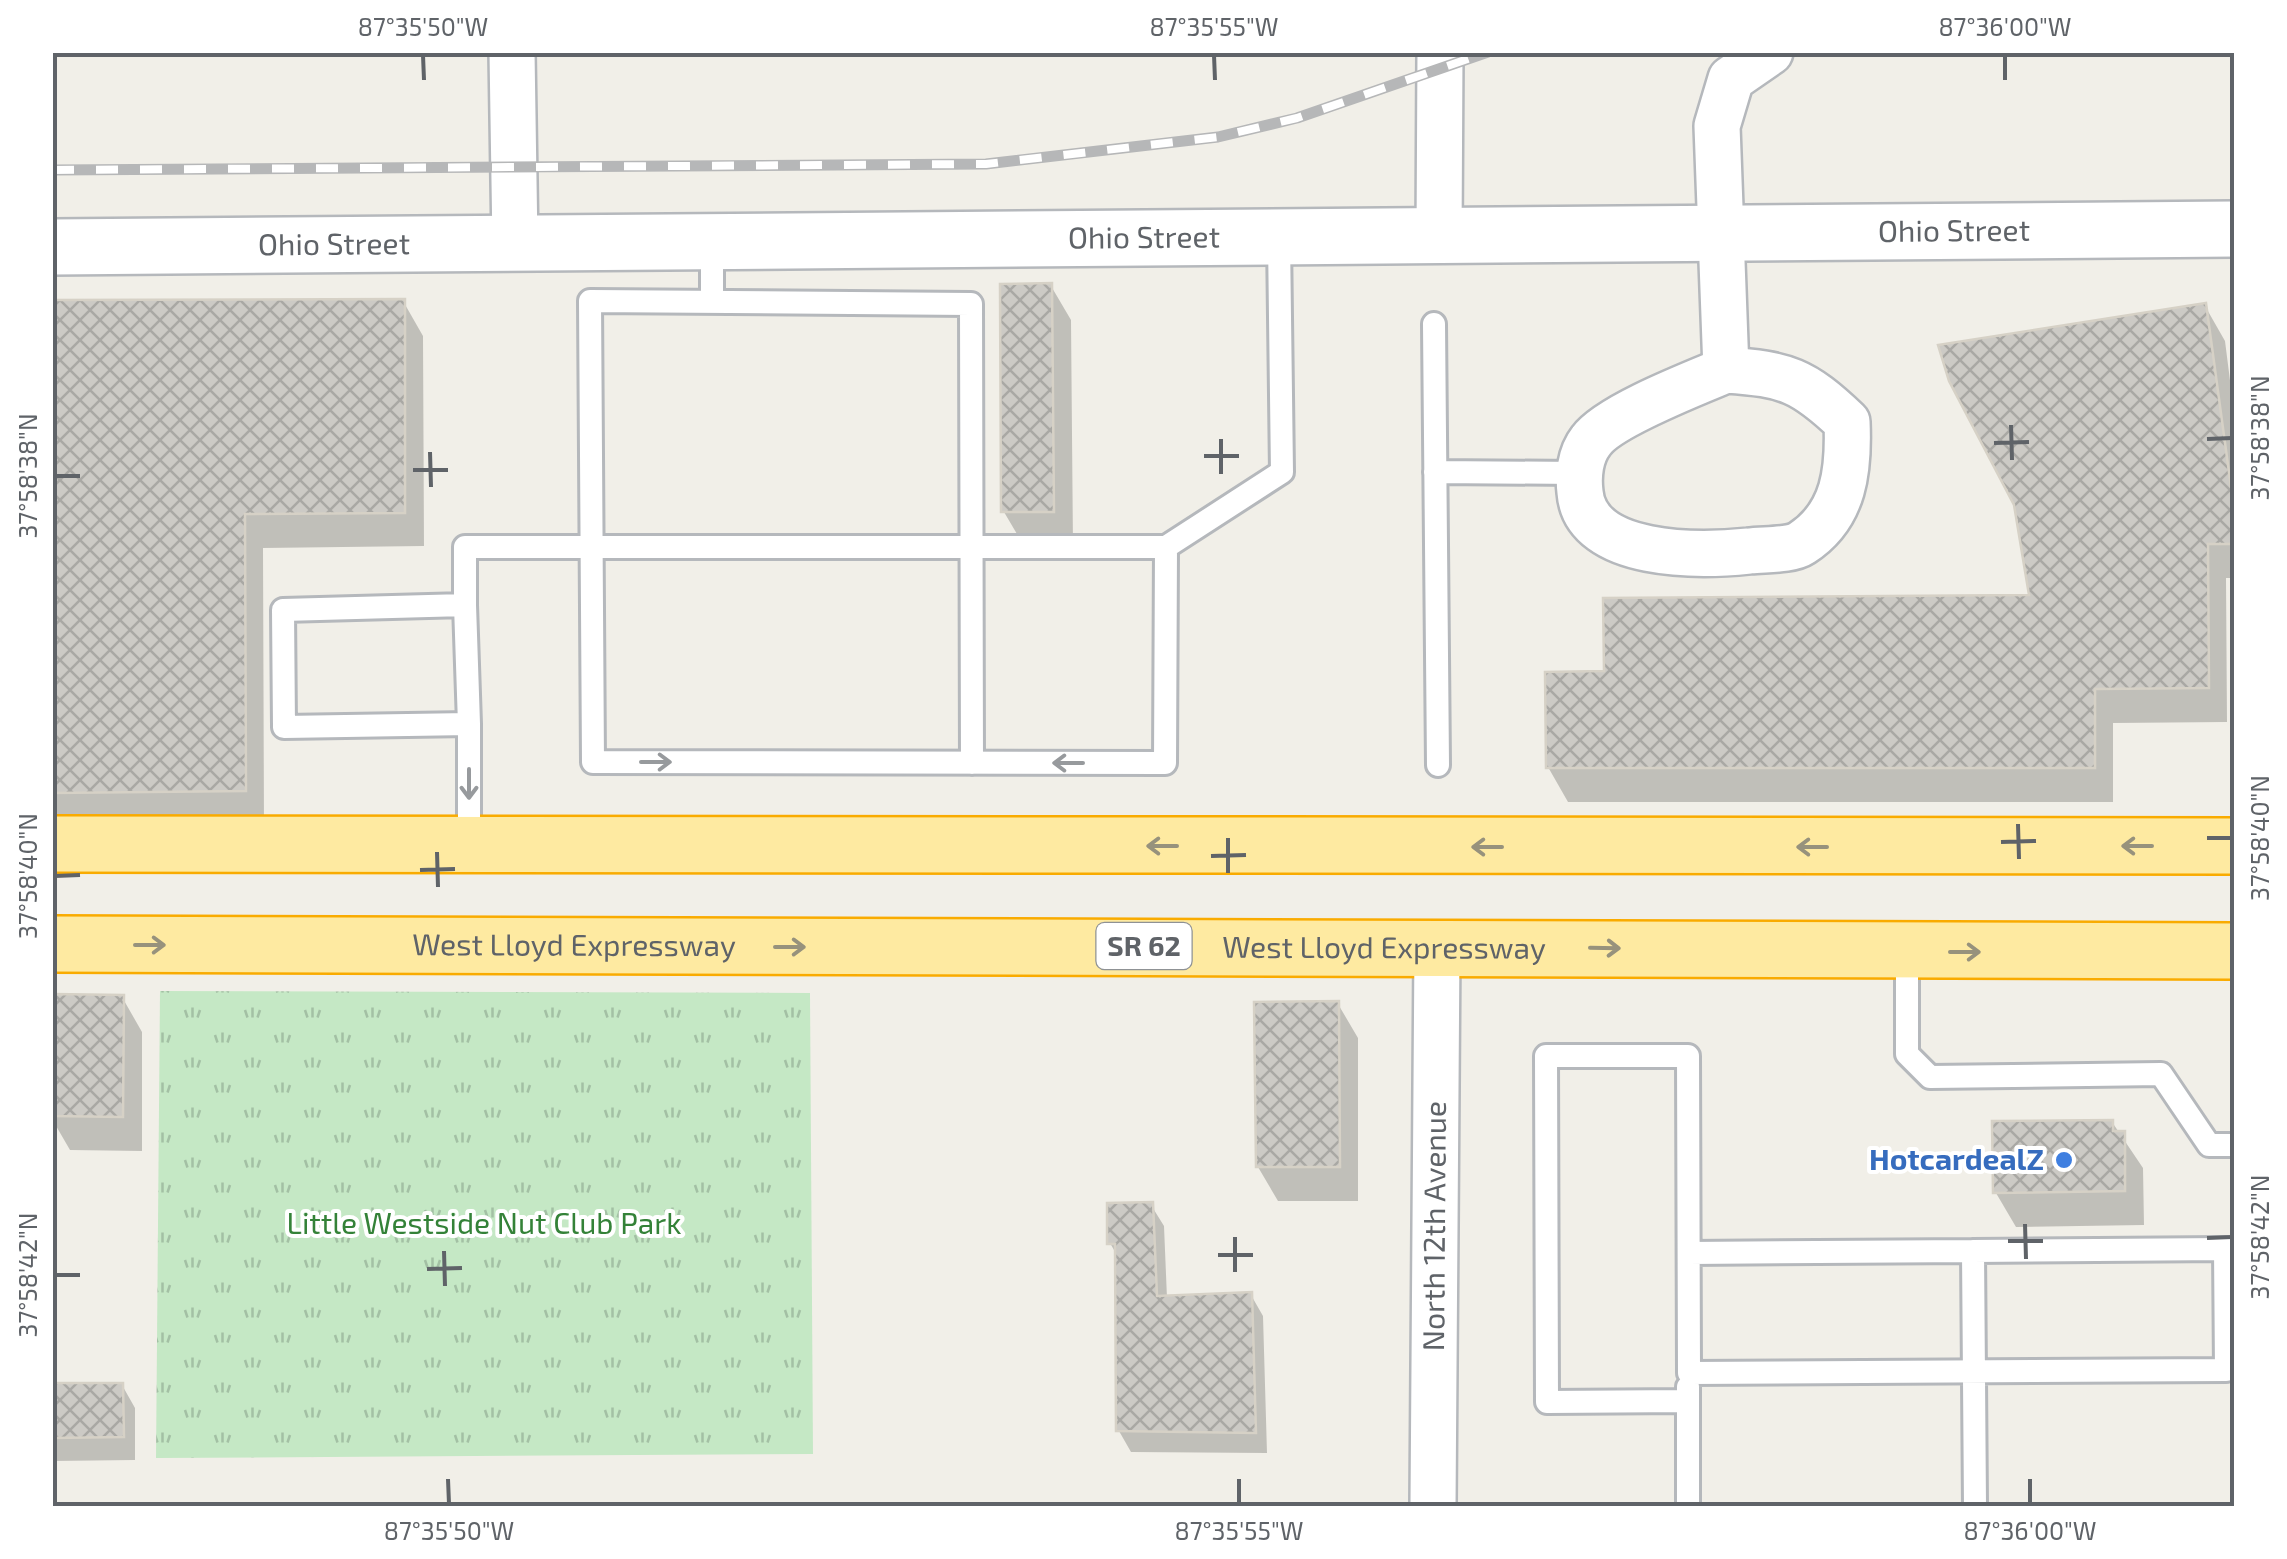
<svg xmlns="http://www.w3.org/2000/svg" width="2287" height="1559" font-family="'Exo 2',sans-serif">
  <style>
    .park { fill: url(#park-tufts) }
    .shadow { fill: #0003 }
    .building { fill: url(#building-cross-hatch); stroke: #d6d1c6; stroke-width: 2.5 }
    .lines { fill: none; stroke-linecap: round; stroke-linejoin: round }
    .service-casing { stroke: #b5b8bc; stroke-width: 28 }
    .minor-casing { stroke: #b5b8bc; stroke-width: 50 }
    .tertiary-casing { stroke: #b5b8bc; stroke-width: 60 }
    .trunk-casing { stroke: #f9ab00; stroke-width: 60 }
    .service { stroke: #fff; stroke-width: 22 }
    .minor { stroke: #fff; stroke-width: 45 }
    .tertiary { stroke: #fff; stroke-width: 55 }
    .trunk { stroke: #feeaa1; stroke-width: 55 }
    .rail-casing { stroke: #b6b7b8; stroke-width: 11 }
    .rail { stroke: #fff; stroke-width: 8; stroke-dasharray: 22; stroke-linecap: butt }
    .oneway { stroke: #979a9d }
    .oneway2 { stroke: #97927c }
    .ticks { fill: none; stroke: #5f6368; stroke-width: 4 }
    .shop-dot { fill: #3f7fe0; stroke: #fff; stroke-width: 4 }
    .labels { text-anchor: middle; stroke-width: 8; stroke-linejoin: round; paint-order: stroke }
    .shield { fill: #fff; stroke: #8f9295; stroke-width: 2.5 }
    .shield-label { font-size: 28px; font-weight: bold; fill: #5f6368 }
    .street-label { font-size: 30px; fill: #5f6368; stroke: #fff }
    .shop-label { font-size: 30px; font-weight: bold; fill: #366cbe; stroke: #fff; text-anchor: end }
    .park-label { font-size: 30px; fill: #348238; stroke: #fff }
    .neatline { fill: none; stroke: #5f6368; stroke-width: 4 }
    .ticks-label { font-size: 25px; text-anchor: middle; fill: #5f6368 }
  </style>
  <defs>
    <pattern id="park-tufts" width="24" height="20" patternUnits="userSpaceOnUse" patternTransform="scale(2.5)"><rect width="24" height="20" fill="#c5e8c5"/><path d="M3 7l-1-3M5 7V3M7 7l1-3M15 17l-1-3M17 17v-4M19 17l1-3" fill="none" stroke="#a3c0a4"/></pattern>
    <pattern id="building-cross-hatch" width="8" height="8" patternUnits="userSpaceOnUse" patternTransform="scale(2.5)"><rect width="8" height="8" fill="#cccac5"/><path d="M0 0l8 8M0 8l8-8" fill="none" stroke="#a9a8a4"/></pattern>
  </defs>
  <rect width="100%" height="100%" fill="#f1efe8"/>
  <path class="park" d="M 160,991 L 810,993 L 813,1454 L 156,1458 Z"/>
  <path class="shadow" d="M 1051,286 L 1071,320 L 1073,546 L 1024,546 L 1004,512 Z
    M 403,301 L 423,336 L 424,546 L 263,548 L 264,825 L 52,827 L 52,303 Z
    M 2205,306 L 2225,341 L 2234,412 L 2234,578 L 2226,578 L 2227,722 L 2113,723 L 2113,802 L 1568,802 L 1548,767 L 1606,674 L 2032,597 Z
    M 52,997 L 122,997 L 142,1032 L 142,1151 L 70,1150 L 52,1119 Z
    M 1338,1004 L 1358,1038 L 1358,1201 L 1278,1201 L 1258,1167 Z
    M 2112,1122 L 2143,1168 L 2144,1225 L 2016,1227 L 1996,1193 Z
    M 1151,1205 L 1164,1226 L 1167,1298 L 1251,1295 L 1263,1316 L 1267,1453 L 1131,1452 L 1119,1431 L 1118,1257 L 1110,1243 Z
    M 122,1385 L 135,1408 L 135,1460 L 52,1461 L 52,1386 Z"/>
  <path class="building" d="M 1052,283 L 1054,512 L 1001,512 L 1000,284 Z
    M 405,299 L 405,513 L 245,514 L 246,791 L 52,793 L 52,300 Z
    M 2206,303 L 2234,509 L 2234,544 L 2208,544 L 2209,688 L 2095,689 L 2095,768 L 1546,768 L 1545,672 L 1604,671 L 1603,598 L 2029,595 L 2014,505 L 1949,381 L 1938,345 Z
    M 52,994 L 124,995 L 123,1117 L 52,1116 Z
    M 1339,1001 L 1340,1167 L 1256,1167 L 1254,1002 Z
    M 2113,1120 L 2113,1131 L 2125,1131 L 2125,1191 L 1993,1193 L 1992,1121 Z
    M 1153,1202 L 1157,1296 L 1252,1292 L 1256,1433 L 1116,1431 L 1115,1244 L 1107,1244 L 1107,1203 Z
    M 52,1383 L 123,1383 L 124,1437 L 52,1438 Z"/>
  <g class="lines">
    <defs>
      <path id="service" d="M 712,243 L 712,302
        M 1434,324 L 1438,765
        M 1435,472 L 1578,473
        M 465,605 L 469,724 L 284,727 L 283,610 L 465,605 L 465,547 L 1166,547 L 1282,472 L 1279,239
        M 469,724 L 469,844
        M 972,763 L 971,304 L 590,301 L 593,762 L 1165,763 L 1166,547
        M 1907,952 L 1907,1054 L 1930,1077 L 2161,1074 L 2209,1145 L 2234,1145
        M 1689,1253 L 1973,1251
        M 1687,1401 L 1547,1402 L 1546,1056 L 1688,1056 L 1689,1373 L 2226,1370 L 2225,1249 L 1973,1251 L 1975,1506
        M 1688,1506 L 1688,1387"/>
      <g id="minor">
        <path d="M 512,52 L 515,245"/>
        <path d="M 1439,238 L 1440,52"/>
        <path d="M 1726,370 C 1786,374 1803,380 1847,422 C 1849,469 1845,515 1802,543 C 1790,551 1764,549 1749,551 C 1701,556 1585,559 1580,492 C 1578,476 1580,455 1591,441 C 1609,416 1695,383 1726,370 Z"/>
        <path d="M 1726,370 L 1717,126 L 1731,79 L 1770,52"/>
        <path id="s1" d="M 1433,1506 L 1437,946"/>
      </g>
      <g id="tertiary">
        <path id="s2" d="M 52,247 L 2234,229"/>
      </g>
      <g id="trunk">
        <path d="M 52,844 L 2234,846"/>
        <path id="s3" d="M 52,944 L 2234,951"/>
      </g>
    </defs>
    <use href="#service" class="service-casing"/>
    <use href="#minor" class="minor-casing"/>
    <use href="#tertiary" class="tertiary-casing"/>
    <use href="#trunk" class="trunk-casing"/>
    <use href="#service" class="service"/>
    <use href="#minor" class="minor"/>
    <use href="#tertiary" class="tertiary"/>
    <use href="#trunk" class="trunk"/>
    <defs>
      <path id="rail" d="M 52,170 L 986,164 L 1218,137 L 1297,118 L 1488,52"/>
    </defs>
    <use href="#rail" class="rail-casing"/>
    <use href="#rail" class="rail"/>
  </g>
  <defs><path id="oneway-shaft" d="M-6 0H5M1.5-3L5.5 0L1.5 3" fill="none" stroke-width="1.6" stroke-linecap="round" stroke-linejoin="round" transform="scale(2.5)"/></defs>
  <g class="oneway">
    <use href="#oneway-shaft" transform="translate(656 762)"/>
    <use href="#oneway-shaft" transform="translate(1068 763) rotate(-180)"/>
    <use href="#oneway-shaft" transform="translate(469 784) rotate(90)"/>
  </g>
  <g class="oneway2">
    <use href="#oneway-shaft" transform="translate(1162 846) rotate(-180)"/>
    <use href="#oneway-shaft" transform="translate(2137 846) rotate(180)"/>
    <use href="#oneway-shaft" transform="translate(1487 847) rotate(-180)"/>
    <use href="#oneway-shaft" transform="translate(1812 847) rotate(180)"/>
    <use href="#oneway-shaft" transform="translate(150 945)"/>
    <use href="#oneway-shaft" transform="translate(790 947)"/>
    <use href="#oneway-shaft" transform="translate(1605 948) rotate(1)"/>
    <use href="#oneway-shaft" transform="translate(1965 952)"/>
  </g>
  <path class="ticks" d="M 423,55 L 424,80M 1214,55 L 1215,80M 2005,55 L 2005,80M 2011,425 L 2012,460M 1221,439 L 1221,474M 2207,439 L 2232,438M 1994,443 L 2029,442M 430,452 L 431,487M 1204,456 L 1239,456M 413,470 L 448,470M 55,476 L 80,476M 2018,824 L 2019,859M 1228,838 L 1228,873M 2207,838 L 2232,838M 2001,842 L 2036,841M 437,852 L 438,887M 1211,856 L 1246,855M 420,870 L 455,869M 55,876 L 80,875M 2025,1224 L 2026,1259M 1235,1237 L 1235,1272M 2207,1238 L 2232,1237M 2008,1241 L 2043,1241M 444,1251 L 445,1286M 1218,1255 L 1253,1255M 427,1269 L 462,1268M 55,1275 L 80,1275M 448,1479 L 449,1504M 1239,1479 L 1239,1504M 2030,1479 L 2030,1504"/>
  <circle class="shop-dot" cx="2064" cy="1160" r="10"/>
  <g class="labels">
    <rect class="shield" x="1096.5" y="923" width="95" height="46" rx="8"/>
    <g class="shield-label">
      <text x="1144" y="956">SR 62</text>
    </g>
    <g class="street-label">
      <text dy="10" stroke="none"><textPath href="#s2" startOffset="1902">Ohio Street</textPath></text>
      <text dy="10" stroke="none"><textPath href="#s2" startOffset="1092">Ohio Street</textPath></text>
      <text dy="10" stroke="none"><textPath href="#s2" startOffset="282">Ohio Street</textPath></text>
      <text dy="10" stroke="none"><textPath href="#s3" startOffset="522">West Lloyd Expressway</textPath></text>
      <text dy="10" stroke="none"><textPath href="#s3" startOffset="1332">West Lloyd Expressway</textPath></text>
      <text dy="10" stroke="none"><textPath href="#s1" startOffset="280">North 12th Avenue</textPath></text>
    </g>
    <g class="shop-label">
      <text x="2044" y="1170">HotcardealZ</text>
    </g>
    <g class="park-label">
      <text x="484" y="1234">Little Westside Nut Club Park</text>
    </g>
  </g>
  <rect width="2287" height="1559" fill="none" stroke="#ffffff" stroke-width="110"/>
  <rect x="55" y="55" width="2177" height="1449" class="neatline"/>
  <g class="ticks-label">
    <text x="423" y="36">87°35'50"W</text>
    <text x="1214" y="36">87°35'55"W</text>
    <text x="2005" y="36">87°36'00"W</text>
    <text transform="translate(2260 438) rotate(-90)" y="9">37°58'38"N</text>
    <text transform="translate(28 476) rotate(-90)" y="9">37°58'38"N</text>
    <text transform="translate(2260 838) rotate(-90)" y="9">37°58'40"N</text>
    <text transform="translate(28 876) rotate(-90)" y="9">37°58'40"N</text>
    <text transform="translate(2260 1237) rotate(-90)" y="9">37°58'42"N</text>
    <text transform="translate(28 1275) rotate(-90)" y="9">37°58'42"N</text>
    <text x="449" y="1540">87°35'50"W</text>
    <text x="1239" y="1540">87°35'55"W</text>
    <text x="2030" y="1540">87°36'00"W</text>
  </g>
</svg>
